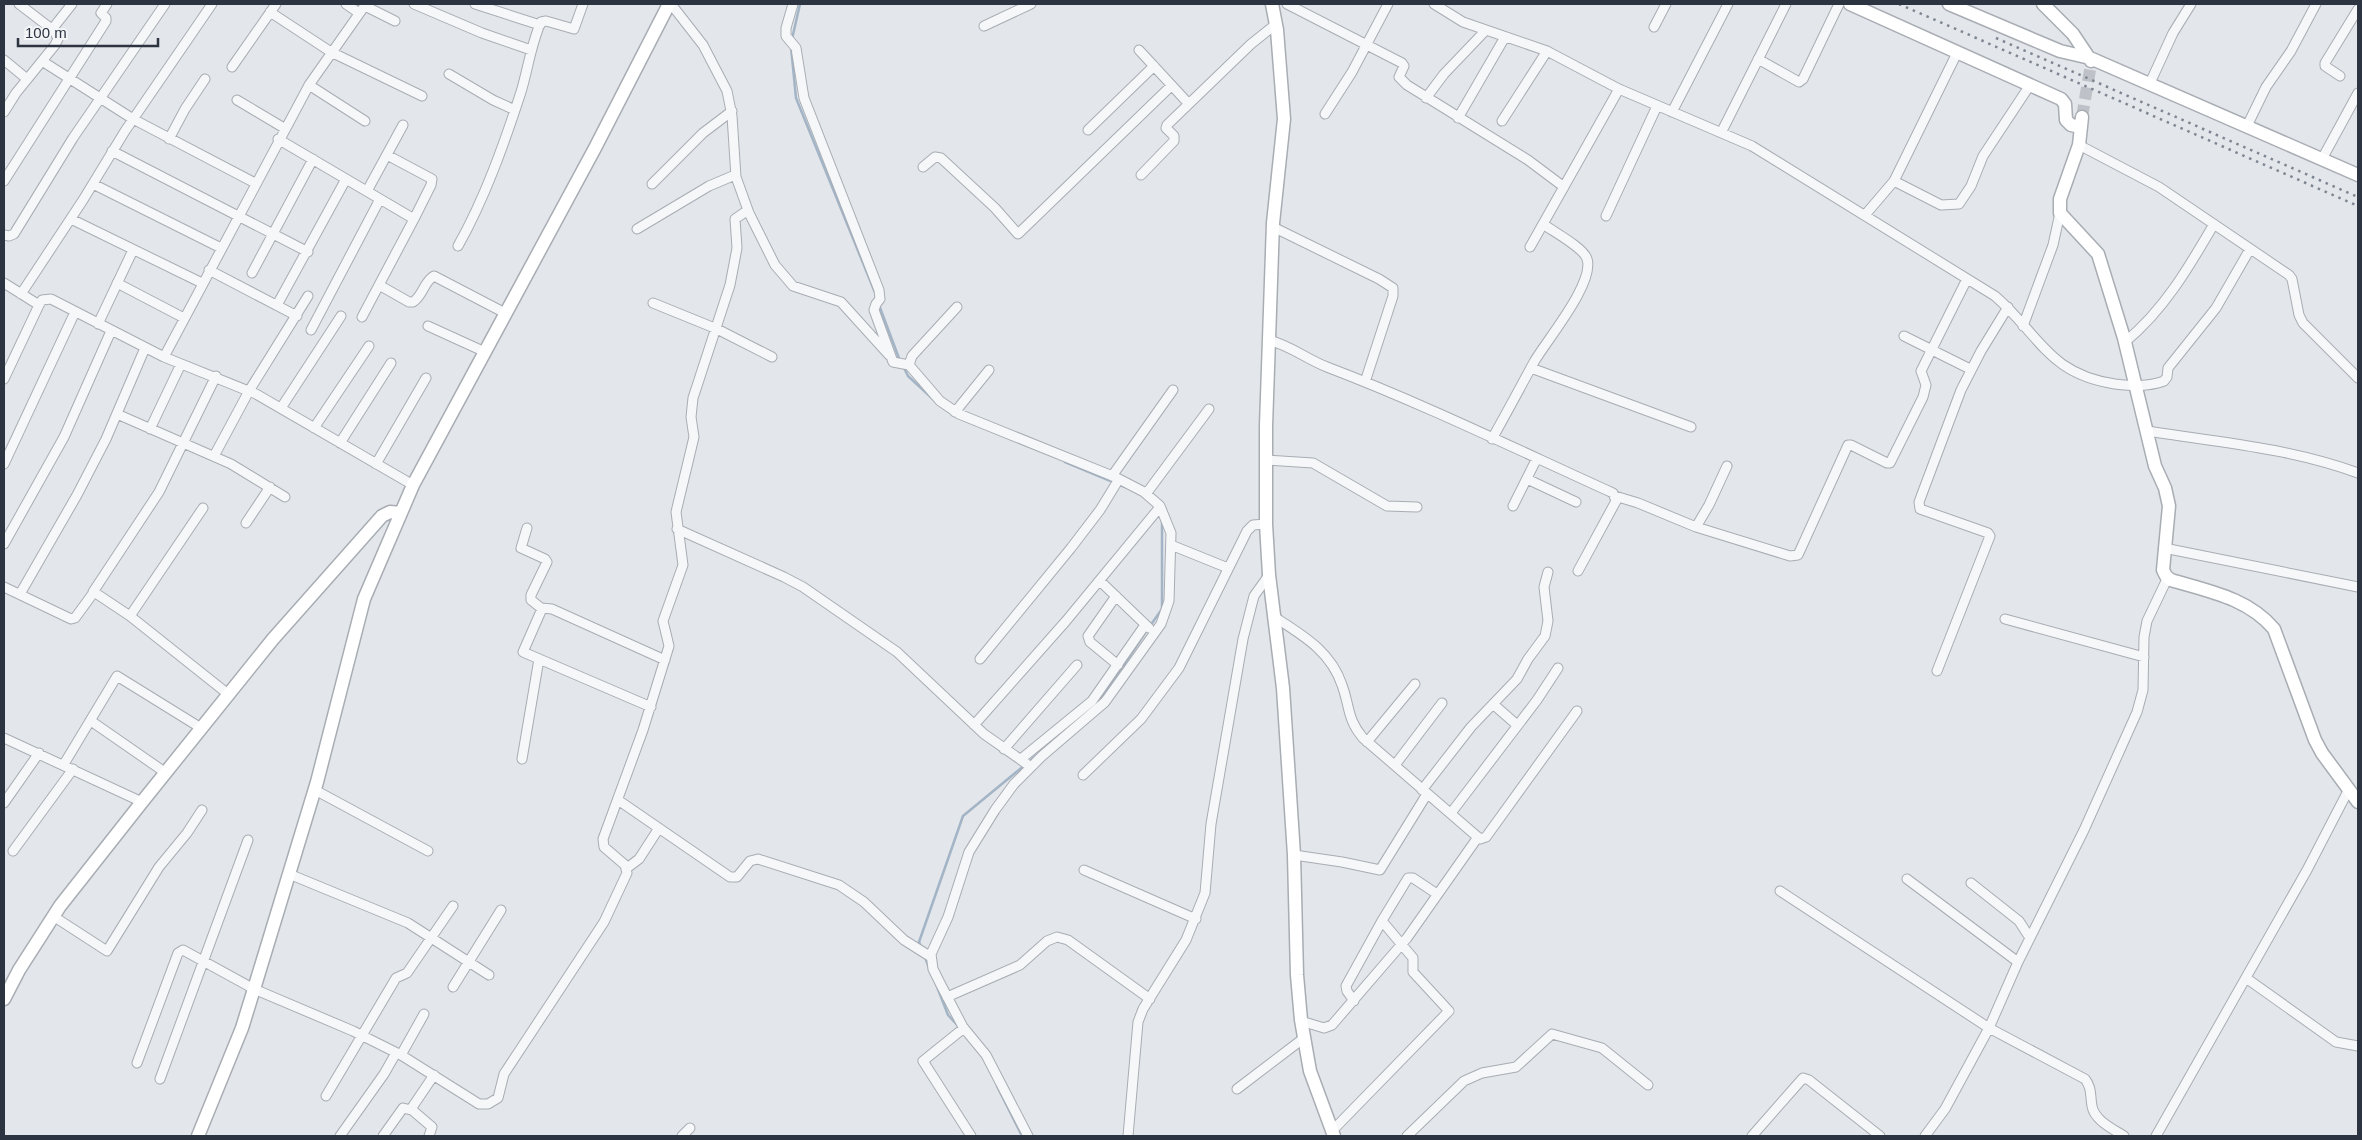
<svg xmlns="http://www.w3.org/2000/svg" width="2362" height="1140" font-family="Arial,sans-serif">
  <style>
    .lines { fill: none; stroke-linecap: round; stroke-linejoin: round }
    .stream { stroke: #a2b4c6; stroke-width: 2.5 }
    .secondary-tunnel { stroke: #bec2c8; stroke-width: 12; stroke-dasharray: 12 6; stroke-linecap: butt }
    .street-casing { stroke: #a8adb4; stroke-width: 11 }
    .secondary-casing { stroke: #a8adb4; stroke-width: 15 }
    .street { stroke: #f6f7f9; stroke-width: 9 }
    .secondary { stroke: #fff; stroke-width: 12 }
    .rail { stroke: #7e8692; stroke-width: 2.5; stroke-dasharray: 2.5 5; stroke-linecap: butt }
  </style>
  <rect width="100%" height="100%" fill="#e3e6ea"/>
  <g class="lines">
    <path class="stream" d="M 792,39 L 800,4
      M 791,47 L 796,98 L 876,295
      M 879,305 L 900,361
      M 904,368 L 908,376 L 934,400
      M 1065,462 L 1125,487
      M 1150,626 L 1162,609 L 1162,520
      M 1097,701 L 1103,696 L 1147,630
      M 1047,746 L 1078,718
      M 921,947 L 919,942 L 963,816 L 1037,755
      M 925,957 L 929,968
      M 936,984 L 948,1015 L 959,1027
      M 997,1086 L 1022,1136"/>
    <path class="secondary-tunnel" d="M 2082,117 L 2091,64"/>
    <defs>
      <path id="street" d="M 19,4 L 53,30
        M 346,4 L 359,13
        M 414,4 L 482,33 L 531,50
        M 475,4 L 540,25
        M 671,4 L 703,45 L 727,91 L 732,116 L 736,177 L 749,213 L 775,265 L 793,286 L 841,302 L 889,355
        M 793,4 L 786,28 L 786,36 L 796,48 L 804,98 L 879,290 L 880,299 L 876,304 L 874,310 L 893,362 L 909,365 L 940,401 L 959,414 L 1115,477 L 1144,492 L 1160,506 L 1171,533 L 1169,601 L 1161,624 L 1105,702 L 1042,756 L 1014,784 L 995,810 L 969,852 L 948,917 L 931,954 L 933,969 L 941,985 L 963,1027 L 986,1055 L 1028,1136
        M 1287,4 L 1402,63 L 1404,66 L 1399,77 L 1407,85 L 1528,160 L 1564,187
        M 1434,4 L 1463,22 L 1547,51 L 1619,89 L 1752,146 L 1995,296 C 2040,335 2048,374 2115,384 C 2133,386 2147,387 2164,381 L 2167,377 L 2168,368 L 2216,308 L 2250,249
        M 365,6 L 395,21
        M 270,12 L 331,52 L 422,96
        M 984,26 L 1031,4
        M 1654,27 L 1666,4
        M 1139,50 L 1188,103
        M 1758,59 L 1799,82 L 1803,79 L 1839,4
        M 4,60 L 27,79
        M 42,61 L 133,119 L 255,183
        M 232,67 L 276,4
        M 449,74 L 493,100 L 515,110
        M 2340,76 L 2325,66 L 2325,63 L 2358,9
        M 2150,83 L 2173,33 L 2191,4
        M 309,85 L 365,121
        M 1426,98 L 1444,74 L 1486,30
        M 237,100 L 284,128
        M 4,112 L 16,93 L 55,45 L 58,39 L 53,28 L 72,4
        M 1672,112 L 1728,4
        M 1325,114 L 1352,72 L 1388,4
        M 1458,118 L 1505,37
        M 1502,121 L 1547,51
        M 2247,126 L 2266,87 L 2291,51 L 2316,4
        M 1088,130 L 1154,66
        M 1722,131 L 1786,4
        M 169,139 L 185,109 L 205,79
        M 278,139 L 414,219 L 362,317
        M 2079,145 L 2159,187 L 2289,275 L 2292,279 L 2299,315 L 2303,323 L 2358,378
        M 112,151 L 308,252
        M 387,155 L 432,179 L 431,185 L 414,219
        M 2322,159 L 2358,93
        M 923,167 L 935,157 L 941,158 L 995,208 L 1018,234 L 1171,86
        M 1141,175 L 1174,141 L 1174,136 L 1166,128 L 1167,125 L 1251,44 L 1276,24
        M 4,181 L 106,21 L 106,18 L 101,13 L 107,4
        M 1894,181 L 1941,205 L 1959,204 L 1971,186 L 1983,156 L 2030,85
        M 93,184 L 221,248
        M 652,184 L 703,133 L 732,111
        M 367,191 L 403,125
        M 1865,215 L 1894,181 L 1957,53
        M 1606,216 L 1657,106
        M 71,219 L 202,283
        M 1273,227 L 1379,279 L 1393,288 L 1393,296 L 1365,382
        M 637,229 L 709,186 L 735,175
        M 4,235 L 9,236 L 14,234 L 73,138 L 165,4
        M 458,246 C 485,198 504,144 521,92 C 528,69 531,44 541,22 L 546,21 L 574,29 L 583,4
        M 1530,247 L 1619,89
        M 209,270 L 297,316
        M 252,273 L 313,159
        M 4,283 L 39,305 L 42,300 L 51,299 L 164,357 L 256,394 L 413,485
        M 117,283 L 184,318
        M 379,285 L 409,302 L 413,302 C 423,296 424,281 434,276 L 505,313
        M 21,294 L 83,200 L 125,131 L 212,4
        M 653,303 L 717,329 L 772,357
        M 277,305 L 346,179
        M 98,324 L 133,250
        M 428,326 L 485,352
        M 2023,326 L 2053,245 L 2060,213
        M 311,330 L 380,199
        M 1904,336 L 1970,369
        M 1268,340 C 1290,345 1306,359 1327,367 C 1424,404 1518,450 1613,493 L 1616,501 L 1578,571
        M 2125,342 C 2164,310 2189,267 2214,224
        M 164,357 L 309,85 L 366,4
        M 909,365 L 912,356 L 957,307
        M 1531,368 L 1691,427
        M 4,379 L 39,305
        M 281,408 L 341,316
        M 955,412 L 989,370
        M 117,414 L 231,464 L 285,497
        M 314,428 L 369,346
        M 150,429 L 181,364
        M 2147,431 C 2218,442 2290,448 2358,473
        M 1492,439 C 1506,414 1520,388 1534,362 C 1546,341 1595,283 1587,259 C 1584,248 1554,232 1543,224
        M 340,443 L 391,363
        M 214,456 L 249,391 L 308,296
        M 1266,460 L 1313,463 L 1387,506 L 1417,507
        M 4,464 L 75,312
        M 376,464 L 426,378
        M 1112,476 L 1173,390
        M 1527,479 L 1576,502
        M 1146,494 L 1209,409
        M 1615,496 L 1638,503 L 1696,527 L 1790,556 L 1798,555 L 1848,445 L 1851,445 L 1887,463 L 1890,463 L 1923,397 L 1926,385 L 1921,371 L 1967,279
        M 1513,506 L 1537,458
        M 246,523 L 270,487
        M 1696,527 L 1709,505 L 1727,466
        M 527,528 L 521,548 L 545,559 L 547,562 L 531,595 L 531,600 L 541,608 L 541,611 L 523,652 L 651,707
        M 677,529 L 784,577 L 803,587 L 897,652 L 984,734 L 1031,767
        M 4,544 L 64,437 L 111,331
        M 1171,545 L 1228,568
        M 2164,548 L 2358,587
        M 1100,581 L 1149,628
        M 4,587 L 71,619 L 75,618 L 94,592 L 130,616 L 228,694
        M 93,592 L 159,492 L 216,376
        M 20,594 L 77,495 L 106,439 L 145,348
        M 1116,596 L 1088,636 L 1090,642 L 1118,665
        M 541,608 L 552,609 L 665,660
        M 130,616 L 203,508
        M 1276,618 C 1304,636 1331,652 1342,685 C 1350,707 1347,719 1363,738 L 1480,839 L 1486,837 L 1577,711
        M 2005,619 L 2144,657
        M 980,659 L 1071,548 L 1100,510 L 1119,479
        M 1937,671 L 1990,536 L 1988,533 L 1920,509 L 1919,502 L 1961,390 L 1981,351 L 2008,307
        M 1493,704 L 1517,725
        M 91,721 L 166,773
        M 974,725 L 1066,621 L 1160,507
        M 4,738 L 142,802
        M 1367,742 L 1415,684
        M 1004,749 L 1077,665
        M 522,759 L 539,659
        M 1021,759 L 1092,701 L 1145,625
        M 64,764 L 117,676 L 201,728
        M 1395,765 L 1442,703
        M 1083,775 L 1141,719 L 1179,668 L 1247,531 L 1253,525 L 1266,524
        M 315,790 L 428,851
        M 1422,790 L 1471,727 L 1517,679 L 1528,659 L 1545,636 L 1548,621 L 1544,587 L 1548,572
        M 618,800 L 730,877 L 737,877 L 750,861 L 758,859 L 839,885 L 864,902 L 904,940 L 931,957
        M 4,803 L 39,753
        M 1451,813 L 1537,700 L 1558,668
        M 13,851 L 73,769
        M 1294,855 L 1342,862 L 1380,870 L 1427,794
        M 627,868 L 639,859 L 659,828
        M 1084,870 L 1196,919
        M 289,874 L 408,923 L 489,975
        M 1907,879 L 2018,962
        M 1971,883 L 2019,921 L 2030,938
        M 1780,891 L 1989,1028 L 2085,1079 C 2092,1088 2090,1095 2092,1106 C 2094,1120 2113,1129 2124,1136
        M 53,916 L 107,951 L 159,867 L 187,833 L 202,810
        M 2246,978 L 2336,1042 L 2358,1046
        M 453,987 L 501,910
        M 947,997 L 1020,965 L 1047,941 L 1057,937 L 1068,940 L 1150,999
        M 1354,1001 L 1347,991 L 1346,986 L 1383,919 L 1408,878 L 1413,878 L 1437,894
        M 1301,1021 L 1324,1028 L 1332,1025 L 1407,938 L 1478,837
        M 964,1028 L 923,1061 L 971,1136
        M 401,1055 L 424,1014
        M 137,1063 L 178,953 L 183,950 L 254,989 L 353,1031 L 401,1055 L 479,1104 L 488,1104 L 498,1098 L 504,1074 L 604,922 L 627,873 L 625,865 L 604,847 L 603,839 L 643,730 L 669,646 L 663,621 L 683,565 L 676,512 L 694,437 L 691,417 L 693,398 L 730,285 L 737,248 L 735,219 L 748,210
        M 160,1079 L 248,840
        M 1237,1089 L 1304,1038
        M 326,1096 L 396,978 L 407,973 L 453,906
        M 1332,1131 L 1449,1011 L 1413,972 L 1413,958 L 1382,921
        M 340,1136 L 384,1074 L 396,1053
        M 383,1136 L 403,1108 L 411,1110
        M 429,1136 L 432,1127 L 411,1109 L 434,1075
        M 682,1136 L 690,1128
        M 1128,1136 L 1138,1022 L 1143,1009 L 1186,940 L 1205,893 L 1211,824 L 1243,639 L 1254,596 L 1269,575
        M 1407,1136 L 1464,1081 L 1482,1073 L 1516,1067 L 1552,1034 L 1602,1048 L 1648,1085
        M 1752,1136 L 1803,1078 L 1809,1080 L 1880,1136
        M 1925,1136 L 1945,1109 L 1989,1028 L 2018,962 L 2084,830 L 2137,712 L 2143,690 L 2144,637 L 2147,621 L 2168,577
        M 2156,1136 L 2307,870 L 2349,789"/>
      <path id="secondary" d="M 1272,4 L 1277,30 L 1284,119 L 1273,223 L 1266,426 L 1266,524 L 1269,575 L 1283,688 L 1294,855 L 1297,975 L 1301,1020 L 1310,1071 L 1334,1136
        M 1850,4 L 2061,99 L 2065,104 L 2066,120 L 2071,125 L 2081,127
        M 1949,4 L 2060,51 L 2090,58 L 2358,175
        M 2043,4 L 2073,34 L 2091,61
        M 2082,117 L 2079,145 L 2060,199 L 2060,213 L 2098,254 L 2124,338 L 2155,466 L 2165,488 L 2169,506 L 2163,570 L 2166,576 L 2171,580 C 2208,591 2248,598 2274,629 L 2315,740 L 2322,753 L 2358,802
        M 4,999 L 19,970 L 60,906 L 142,802 L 273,639 L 382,516 L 390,512 L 401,513
        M 198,1136 L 242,1028 L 254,989 L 317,782 L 364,599 L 413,485 L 595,148 L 669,4"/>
    </defs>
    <use href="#street" class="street-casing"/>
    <use href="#secondary" class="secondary-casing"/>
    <use href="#street" class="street"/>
    <use href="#secondary" class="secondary"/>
    <path class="rail" d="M 1899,4 L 2358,206
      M 1996,38 L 2358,197"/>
  </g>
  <rect width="2362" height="1140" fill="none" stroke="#2c3441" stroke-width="10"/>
  <path d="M18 38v8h140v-8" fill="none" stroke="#2c3441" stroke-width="2.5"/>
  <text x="25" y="38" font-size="15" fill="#2c3441" stroke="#f3f5f7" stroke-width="4" paint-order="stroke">100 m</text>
</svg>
